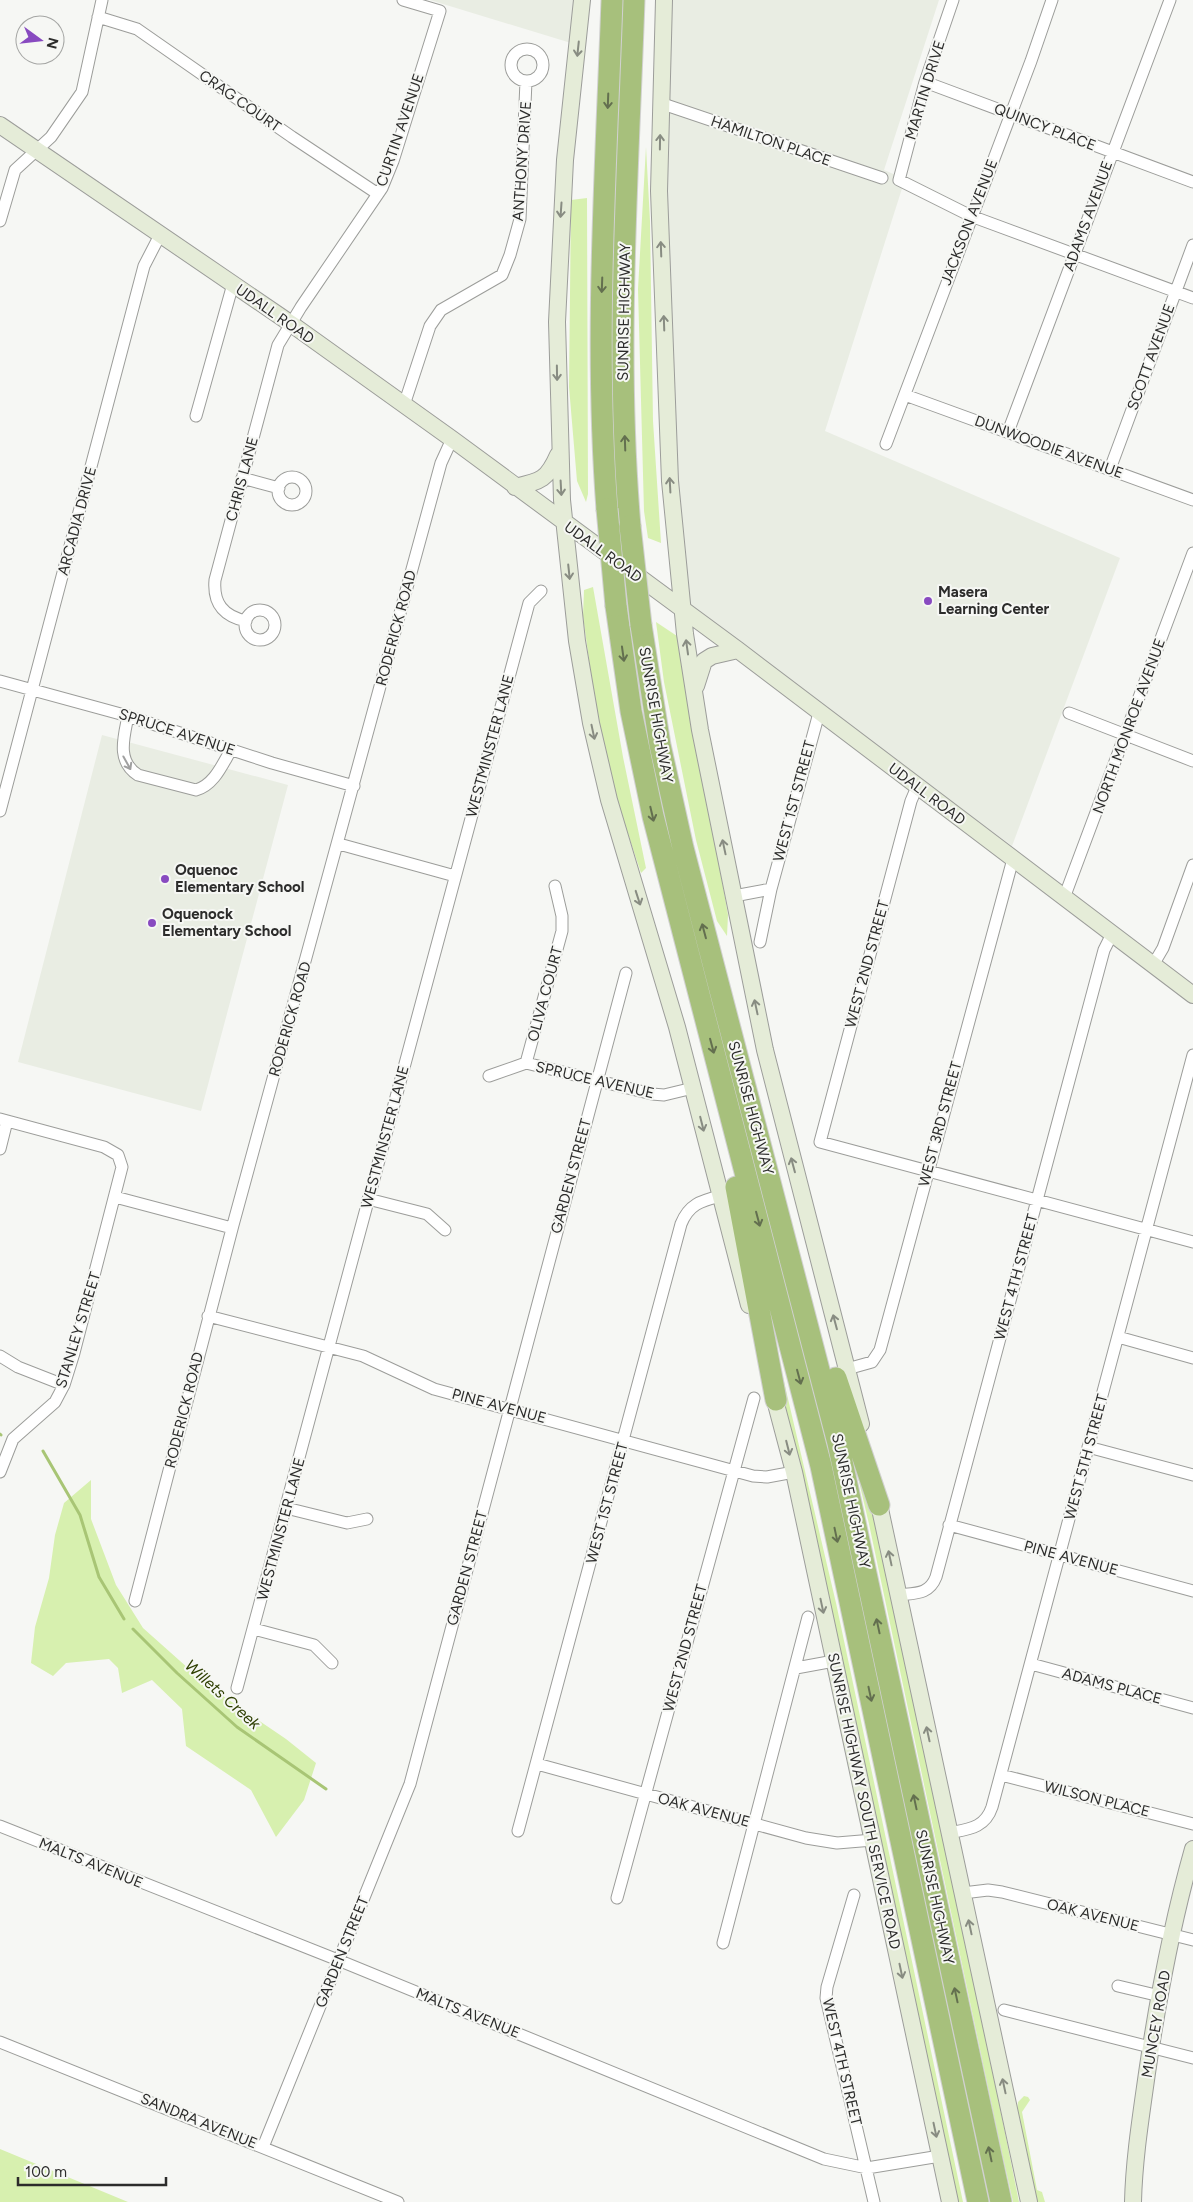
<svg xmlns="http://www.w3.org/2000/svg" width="1193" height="2202" font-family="Figtree,sans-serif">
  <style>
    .built { fill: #e9ede3 }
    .green { fill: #d7f0af }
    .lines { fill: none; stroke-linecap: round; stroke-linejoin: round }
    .stream { stroke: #a8c575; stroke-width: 3 }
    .street-casing { stroke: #9c9d9a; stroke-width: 13 }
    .secondary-casing { stroke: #9c9d9a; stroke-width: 18 }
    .highway-casing { stroke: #d1d1d0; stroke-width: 23 }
    .street { stroke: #fff; stroke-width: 11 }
    .secondary { stroke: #e5ecd8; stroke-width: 16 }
    .highway { stroke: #a7c07c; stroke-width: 21 }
    .highway-bridge-casing { stroke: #d1d1d0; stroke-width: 23; stroke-linecap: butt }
    .highway-bridge { stroke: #a7c07c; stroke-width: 21 }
    .oneway { stroke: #888c82 }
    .oneway2 { stroke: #636f4f }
    .oneway3 { stroke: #a0a0a0 }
    .poi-dot { fill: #884ac0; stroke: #f6f7f4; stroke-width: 2 }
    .labels { text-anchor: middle; stroke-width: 4; stroke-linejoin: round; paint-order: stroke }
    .street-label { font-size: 15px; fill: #2c2c2b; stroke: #f6f7f4 }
    .poi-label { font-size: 15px; font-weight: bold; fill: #2c2c2b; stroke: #f6f7f4; text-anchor: start }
    .water-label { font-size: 16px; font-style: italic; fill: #2e3f02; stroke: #f6f7f4 }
  </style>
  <rect width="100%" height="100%" fill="#f6f7f4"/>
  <path class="built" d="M 430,0 L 573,0 L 571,43 Z
    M 667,0 L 939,0 L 884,170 L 905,179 L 825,431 L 1120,558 L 1012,846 L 737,644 L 679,595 L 661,125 Z
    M 102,735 L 288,785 L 201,1111 L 18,1062 Z"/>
  <path class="green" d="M 646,147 L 650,221 L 653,421 L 661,543 L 648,538 L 644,511 L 638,289 Z
    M 587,198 L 588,494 L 586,502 L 577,481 L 569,387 L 571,200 Z
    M 593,587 L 623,757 L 646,868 L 641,873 L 602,756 L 583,616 L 584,590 Z
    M 656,622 L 680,638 L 728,915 L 727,936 L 717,921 L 696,840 L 664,682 Z
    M 769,1318 L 836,1603 L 963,2202 L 956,2202 L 771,1361 Z
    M 852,1452 L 875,1519 L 978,1999 L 1019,2202 L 1013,2202 L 1000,2144 L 869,1524 Z
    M 91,1480 L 91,1519 L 116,1585 L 143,1628 L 207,1685 L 286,1739 L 316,1763 L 304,1800 L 276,1837 L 251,1790 L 186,1746 L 182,1709 L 152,1680 L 122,1693 L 118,1668 L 109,1659 L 66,1663 L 53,1676 L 31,1663 L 35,1627 L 49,1578 L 55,1535 L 64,1503 Z
    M 1024,2096 L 1028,2097 L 1030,2100 L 1022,2112 L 1037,2190 L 1042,2192 L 1045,2202 L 1037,2202 L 1017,2110 L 1018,2102 Z
    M 0,2149 L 128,2202 L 0,2202 Z"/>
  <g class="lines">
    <path class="stream" d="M 0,1434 L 1,1435
      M 43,1451 L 80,1515 L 99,1577 L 124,1619
      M 133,1629 L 177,1673 L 237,1727 L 326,1789"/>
    <defs>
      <path id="street" d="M 953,0 L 925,82 L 899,180 L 971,216 L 1193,298
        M 98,17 L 137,29 L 292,137 L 378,194
        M511 65a16 16 0 1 1 32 0a16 16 0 1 1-32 0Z
        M 925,82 L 1193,182
        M 660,103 L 882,178
        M 0,221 L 15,170 L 51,137 L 82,92 L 102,0
        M 905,395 L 1193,500
        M 404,405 L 430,326 L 441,310 L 502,275 L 510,255 L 520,219 L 526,81
        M 196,416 L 233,284
        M 1008,432 L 1170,0
        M 886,444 L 1031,61 L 1052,0
        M 1110,469 L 1193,245
        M278 491a14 14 0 1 1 28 0a14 14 0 1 1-28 0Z
        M 242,478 L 279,488
        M245 625a15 15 0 1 1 30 0a15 15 0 1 1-30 0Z
        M 246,621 C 223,616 213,603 215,580 L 278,345 L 301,307 L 382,188 L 393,161 L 440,11 L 403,0
        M 0,681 L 128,716 L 272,763 L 354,786
        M 1069,713 L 1193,761
        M 128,716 C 124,737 116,761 138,775 L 196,790 C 214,785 222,765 231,750
        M 917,787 L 911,801 L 820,1142 L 1193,1242
        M 0,811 L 144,266 L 160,235
        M 339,844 L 455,876
        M 734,896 L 771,889
        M 1064,898 L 1193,553
        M 760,942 L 771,889 L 819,713
        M 1153,965 L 1163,948 L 1193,865
        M 526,1063 L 562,931 L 562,916 L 555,886
        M 526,1063 L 652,1094 L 664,1095 L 693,1088
        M 489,1076 L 526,1063
        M 0,1119 L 104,1147 L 118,1155 L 122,1167 L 74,1353 L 64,1385 L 55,1402 L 13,1439 L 0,1472
        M 0,1149 L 7,1121
        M 115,1197 L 232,1228
        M 368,1199 L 427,1214 L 445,1230
        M 208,1316 L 363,1356 L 434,1389 L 753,1476 L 767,1477 L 794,1472
        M 1118,1337 L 1193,1358
        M 0,1356 L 18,1367 L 64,1385
        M 847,1369 L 872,1362 L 880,1350 L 1013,859
        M 1088,1447 L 1193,1475
        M 286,1508 L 347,1523 L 367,1519
        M 949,1525 L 1193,1591
        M 898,1595 C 915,1593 929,1595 936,1577 L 1104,950 L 1112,934
        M 135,1601 L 233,1225 L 441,463 L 452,439
        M 254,1629 L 314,1645 L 332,1663
        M 1031,1664 L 1193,1708
        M 796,1668 L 834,1661
        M 237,1688 L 529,603 L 541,591
        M 537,1764 L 806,1838 L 837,1843 L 873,1840
        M 1001,1775 L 1193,1824
        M 0,1826 L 338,1960 L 824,2159 L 867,2168 L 940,2156
        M 518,1831 L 681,1224 C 689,1204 701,1201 720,1196
        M 949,1833 C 969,1829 985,1828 992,1807 L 1193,1055
        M 963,1893 L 988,1890 L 1002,1892 L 1193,1940
        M 854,1895 L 827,1987 L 826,1998 L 874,2202
        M 617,1898 L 754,1398
        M 723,1943 L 808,1617
        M 1118,1986 L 1160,1996
        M 1004,2010 L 1193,2058
        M 0,2042 L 398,2202
        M 263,2147 L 410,1784 L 626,973"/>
      <path id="secondary" d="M 582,0 L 565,160 L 557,322 L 562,500 L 577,641 L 591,723 L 609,800 L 677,1027 L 749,1305
        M 664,0 L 659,191 L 670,481 L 685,634 L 700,730 L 765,1050 L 861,1424
        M 0,125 L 290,323 L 452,439 L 738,650 L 1193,995
        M 515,487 C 541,481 547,480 558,455
        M 696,686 L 704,661 L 712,656 L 738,650
        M 772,1389 L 794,1472 L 950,2202
        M 877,1495 L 1029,2202
        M 1133,2202 C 1134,2159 1141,2116 1147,2073 C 1158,1998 1172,1923 1193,1849"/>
      <path id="highway" d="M 607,509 C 594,340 606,169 612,0
        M 630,526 C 615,351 628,175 634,0
        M 616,606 L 631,711 L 653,816 L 821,1466 L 978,2202
        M 641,625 L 660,745 L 683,848 L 838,1443 L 1001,2202
        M 736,1187 L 776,1400
        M 836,1378 L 879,1505"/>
    </defs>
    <use href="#street" class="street-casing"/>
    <use href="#secondary" class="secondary-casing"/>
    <use href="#highway" class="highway-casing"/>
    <use href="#street" class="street"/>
    <use href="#secondary" class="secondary"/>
    <use href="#highway" class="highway"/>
    <defs>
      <path id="highway-bridge" d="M 607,509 L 616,606
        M 630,526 L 641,625"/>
    </defs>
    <use href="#highway-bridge" class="highway-bridge-casing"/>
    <use href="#highway-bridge" class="highway-bridge"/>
  </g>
  <defs><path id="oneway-shaft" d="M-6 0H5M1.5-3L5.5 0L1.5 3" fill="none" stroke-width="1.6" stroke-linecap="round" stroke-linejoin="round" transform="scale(1.25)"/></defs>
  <g class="oneway">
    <use href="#oneway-shaft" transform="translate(578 49) rotate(96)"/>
    <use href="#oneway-shaft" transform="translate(660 142) rotate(-89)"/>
    <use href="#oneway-shaft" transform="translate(561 210) rotate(94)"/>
    <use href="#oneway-shaft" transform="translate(661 249) rotate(-92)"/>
    <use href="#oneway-shaft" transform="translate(664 323) rotate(-92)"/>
    <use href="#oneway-shaft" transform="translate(557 373) rotate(89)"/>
    <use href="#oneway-shaft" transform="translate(670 485) rotate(-93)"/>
    <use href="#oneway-shaft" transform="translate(561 488) rotate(87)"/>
    <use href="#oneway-shaft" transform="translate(569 572) rotate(84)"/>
    <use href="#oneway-shaft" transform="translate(687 647) rotate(-98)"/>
    <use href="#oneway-shaft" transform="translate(593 732) rotate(78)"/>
    <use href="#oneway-shaft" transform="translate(724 847) rotate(-102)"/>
    <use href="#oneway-shaft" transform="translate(638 898) rotate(72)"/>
    <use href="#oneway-shaft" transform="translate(756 1007) rotate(-102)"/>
    <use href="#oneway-shaft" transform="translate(702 1124) rotate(76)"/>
    <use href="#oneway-shaft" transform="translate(793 1165) rotate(-105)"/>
    <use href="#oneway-shaft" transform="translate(835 1322) rotate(-105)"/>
    <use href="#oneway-shaft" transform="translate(788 1448) rotate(76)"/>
    <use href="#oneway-shaft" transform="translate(890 1558) rotate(-102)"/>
    <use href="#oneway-shaft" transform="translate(822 1606) rotate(78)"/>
    <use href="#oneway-shaft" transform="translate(928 1734) rotate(-102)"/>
    <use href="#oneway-shaft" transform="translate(970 1927) rotate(-102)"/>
    <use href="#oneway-shaft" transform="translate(901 1971) rotate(78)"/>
    <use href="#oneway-shaft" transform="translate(1004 2086) rotate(-102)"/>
    <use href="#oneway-shaft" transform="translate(935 2130) rotate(78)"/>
  </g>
  <g class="oneway2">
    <use href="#oneway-shaft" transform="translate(608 101) rotate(92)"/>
    <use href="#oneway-shaft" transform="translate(602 285) rotate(92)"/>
    <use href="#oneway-shaft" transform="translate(625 443) rotate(-92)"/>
    <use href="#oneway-shaft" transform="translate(623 654) rotate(82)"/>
    <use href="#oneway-shaft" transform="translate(652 814) rotate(77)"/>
    <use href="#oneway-shaft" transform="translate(704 931) rotate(-105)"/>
    <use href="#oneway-shaft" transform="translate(712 1046) rotate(75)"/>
    <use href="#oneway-shaft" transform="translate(758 1219) rotate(75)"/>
    <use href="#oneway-shaft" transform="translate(799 1377) rotate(75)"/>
    <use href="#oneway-shaft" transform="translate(836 1535) rotate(78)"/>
    <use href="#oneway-shaft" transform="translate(878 1626) rotate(-102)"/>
    <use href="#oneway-shaft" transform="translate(870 1694) rotate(78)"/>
    <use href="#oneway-shaft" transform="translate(915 1802) rotate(-102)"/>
    <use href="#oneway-shaft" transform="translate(956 1995) rotate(-102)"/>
    <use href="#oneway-shaft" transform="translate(990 2154) rotate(-102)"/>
  </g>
  <use class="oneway3" href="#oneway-shaft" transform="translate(127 763) rotate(61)"/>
  <g class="poi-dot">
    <circle cx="928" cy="601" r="5"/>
    <circle cx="165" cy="879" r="5"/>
    <circle cx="152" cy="923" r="5"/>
  </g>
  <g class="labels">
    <g class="street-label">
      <text transform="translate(925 90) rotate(-73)" y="5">MARTIN DRIVE</text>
      <text transform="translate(240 101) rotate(35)" y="5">CRAG COURT</text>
      <text transform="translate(1045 127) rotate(21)" y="5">QUINCY PLACE</text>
      <text transform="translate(400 130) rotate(-71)" y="5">CURTIN AVENUE</text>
      <text transform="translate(771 141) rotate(19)" y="5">HAMILTON PLACE</text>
      <text transform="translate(522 161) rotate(-86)" y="5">ANTHONY DRIVE</text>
      <text transform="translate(1088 216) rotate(-70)" y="5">ADAMS AVENUE</text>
      <text transform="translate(969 222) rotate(-69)" y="5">JACKSON AVENUE</text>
      <text transform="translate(624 312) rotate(-89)" y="5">SUNRISE HIGHWAY</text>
      <text transform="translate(275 314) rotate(35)" y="5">UDALL ROAD</text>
      <text transform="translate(1151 357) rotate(-70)" y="5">SCOTT AVENUE</text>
      <text transform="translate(1049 447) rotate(20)" y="5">DUNWOODIE AVENUE</text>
      <text transform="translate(242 479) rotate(-75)" y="5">CHRIS LANE</text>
      <text transform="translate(77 521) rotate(-75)" y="5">ARCADIA DRIVE</text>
      <text transform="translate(603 552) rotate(36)" y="5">UDALL ROAD</text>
      <text transform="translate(396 628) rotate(-75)" y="5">RODERICK ROAD</text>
      <text transform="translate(656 715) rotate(80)" y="5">SUNRISE HIGHWAY</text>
      <text transform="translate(1129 726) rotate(-70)" y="5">NORTH MONROE AVENUE</text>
      <text transform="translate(177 732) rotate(18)" y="5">SPRUCE AVENUE</text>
      <text transform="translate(490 746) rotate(-75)" y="5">WESTMINSTER LANE</text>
      <text transform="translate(927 794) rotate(37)" y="5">UDALL ROAD</text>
      <text transform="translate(794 801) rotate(-75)" y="5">WEST 1ST STREET</text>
      <text transform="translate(867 964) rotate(-75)" y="5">WEST 2ND STREET</text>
      <text transform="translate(545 994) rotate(-75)" y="5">OLIVA COURT</text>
      <text transform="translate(290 1019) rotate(-74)" y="5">RODERICK ROAD</text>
      <text transform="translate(595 1080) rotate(13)" y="5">SPRUCE AVENUE</text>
      <text transform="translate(751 1108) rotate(75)" y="5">SUNRISE HIGHWAY</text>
      <text transform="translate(940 1124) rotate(-75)" y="5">WEST 3RD STREET</text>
      <text transform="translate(385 1137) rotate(-75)" y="5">WESTMINSTER LANE</text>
      <text transform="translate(571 1176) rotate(-75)" y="5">GARDEN STREET</text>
      <text transform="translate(1016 1277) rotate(-75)" y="5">WEST 4TH STREET</text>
      <text transform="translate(78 1330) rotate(-73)" y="5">STANLEY STREET</text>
      <text transform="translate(499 1406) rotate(15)" y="5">PINE AVENUE</text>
      <text transform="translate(184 1410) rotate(-76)" y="5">RODERICK ROAD</text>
      <text transform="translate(1086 1457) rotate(-75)" y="5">WEST 5TH STREET</text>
      <text transform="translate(851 1501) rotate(78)" y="5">SUNRISE HIGHWAY</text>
      <text transform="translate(607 1503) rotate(-75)" y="5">WEST 1ST STREET</text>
      <text transform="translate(281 1529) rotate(-75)" y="5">WESTMINSTER LANE</text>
      <text transform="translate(1071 1558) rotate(15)" y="5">PINE AVENUE</text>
      <text transform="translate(467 1568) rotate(-75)" y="5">GARDEN STREET</text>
      <text transform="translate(685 1648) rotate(-75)" y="5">WEST 2ND STREET</text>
      <text transform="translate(1112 1686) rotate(15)" y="5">ADAMS PLACE</text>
      <text transform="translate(1097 1799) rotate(14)" y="5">WILSON PLACE</text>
      <text transform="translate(864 1801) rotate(78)" y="5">SUNRISE HIGHWAY SOUTH SERVICE ROAD</text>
      <text transform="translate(704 1810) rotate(15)" y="5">OAK AVENUE</text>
      <text transform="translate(91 1863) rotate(22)" y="5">MALTS AVENUE</text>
      <text transform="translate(935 1897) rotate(78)" y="5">SUNRISE HIGHWAY</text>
      <text transform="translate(1093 1915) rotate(14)" y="5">OAK AVENUE</text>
      <text transform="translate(342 1952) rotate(-68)" y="5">GARDEN STREET</text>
      <text transform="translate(468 2013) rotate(22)" y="5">MALTS AVENUE</text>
      <text transform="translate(1156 2024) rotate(-80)" y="5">MUNCEY ROAD</text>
      <text transform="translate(842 2062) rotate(77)" y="5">WEST 4TH STREET</text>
      <text transform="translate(199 2121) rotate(22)" y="5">SANDRA AVENUE</text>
    </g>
    <g class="poi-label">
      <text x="938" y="597">Masera<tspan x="938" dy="17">Learning Center</tspan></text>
      <text x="175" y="875">Oquenoc<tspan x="175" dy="17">Elementary School</tspan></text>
      <text x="162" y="919">Oquenock<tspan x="162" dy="17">Elementary School</tspan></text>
    </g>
    <g class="water-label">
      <text transform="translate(223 1694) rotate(42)" y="6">Willets Creek</text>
    </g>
  </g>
  <g transform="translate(40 40) rotate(105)"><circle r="24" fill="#f6f7f4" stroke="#a5a6a4"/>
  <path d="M0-4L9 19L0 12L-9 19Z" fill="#884ac0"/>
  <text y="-8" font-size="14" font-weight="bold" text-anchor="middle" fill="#2c2c2b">N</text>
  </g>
  <path d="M18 2177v8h148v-8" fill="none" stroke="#2c2c2b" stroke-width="2.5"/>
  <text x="25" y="2177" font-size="15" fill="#2c2c2b" stroke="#f6f7f4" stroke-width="4" paint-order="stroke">100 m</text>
</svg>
